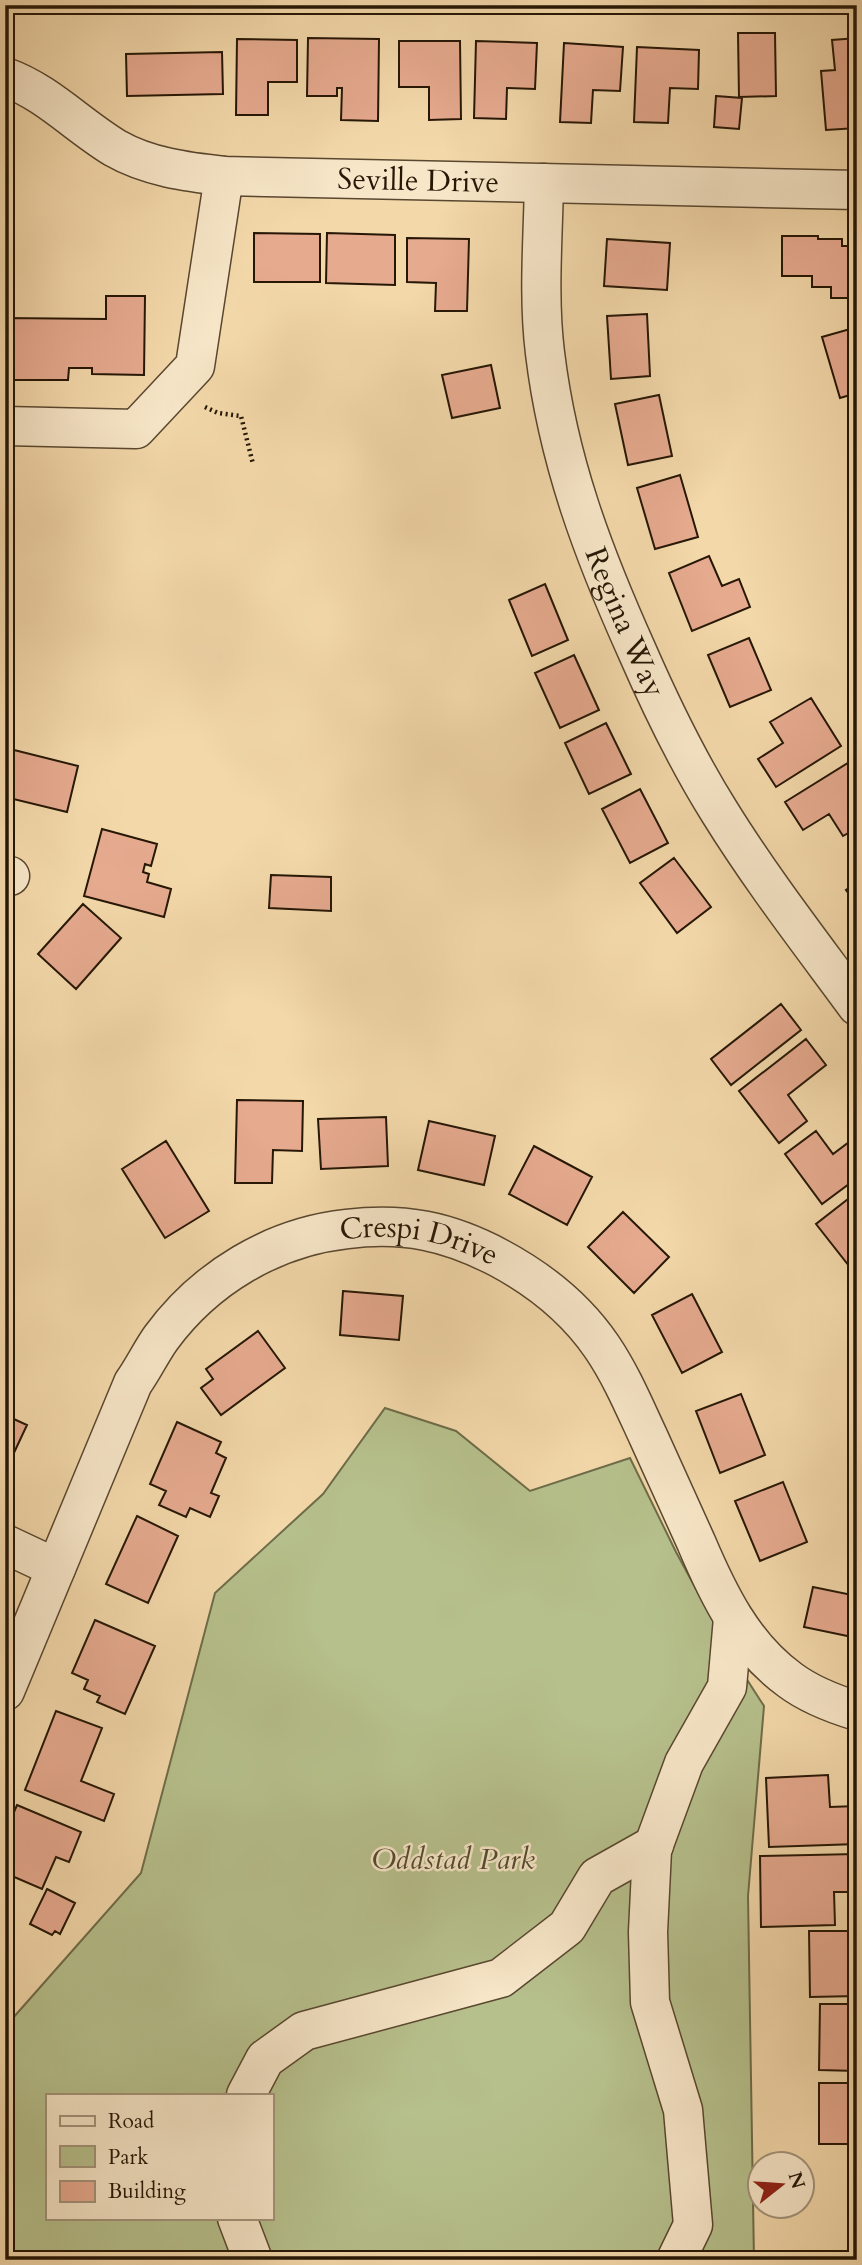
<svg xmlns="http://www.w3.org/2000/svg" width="862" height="2265" font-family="Cardo,serif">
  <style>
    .green { fill: #b6c08c; stroke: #6e6c49; stroke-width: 2; fill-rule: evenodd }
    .building { fill: #e6aa8f; stroke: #261706; stroke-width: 2 }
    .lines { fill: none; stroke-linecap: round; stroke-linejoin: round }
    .minor-casing { stroke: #59472f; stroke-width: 41 }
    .path { stroke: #261706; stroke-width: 4.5; stroke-dasharray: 2 3.5; stroke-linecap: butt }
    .minor { stroke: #f7e6c8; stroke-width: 38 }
    .labels { text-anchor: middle; stroke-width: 5; stroke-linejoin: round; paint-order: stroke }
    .street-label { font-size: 30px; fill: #261706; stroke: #f7e6c8 }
    .park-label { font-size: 30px; font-style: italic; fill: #514a2e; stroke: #f7e6c8 }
  </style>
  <rect width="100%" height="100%" fill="#f3d8aa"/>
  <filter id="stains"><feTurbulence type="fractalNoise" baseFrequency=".00286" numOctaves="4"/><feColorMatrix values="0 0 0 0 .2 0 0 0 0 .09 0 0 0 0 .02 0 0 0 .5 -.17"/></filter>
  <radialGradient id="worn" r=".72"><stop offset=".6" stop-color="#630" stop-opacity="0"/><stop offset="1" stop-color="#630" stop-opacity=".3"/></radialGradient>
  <path class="green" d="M 385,1408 L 456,1431 L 530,1491 L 630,1458 L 676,1552 L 735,1661 L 764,1706 L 748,1896 L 754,2260 L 5,2260 L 5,2027 L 141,1873 L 215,1593 L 323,1494 ZM 47,2095 L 271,2095 L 271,2218 L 47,2218 Z"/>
  <path class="building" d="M 738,33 L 775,33 L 776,96 L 739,97 Z
    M 308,38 L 379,39 L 378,121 L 341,120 L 342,88 L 337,88 L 337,96 L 307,96 Z
    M 857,38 L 857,128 L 826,130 L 821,71 L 835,70 L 832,40 Z
    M 237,39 L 297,40 L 297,82 L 268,82 L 268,115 L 236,115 Z
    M 399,41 L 460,41 L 461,119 L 429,120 L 429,87 L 399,87 Z
    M 476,41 L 537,43 L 535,89 L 507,88 L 506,119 L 474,118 Z
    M 564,43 L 623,47 L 620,91 L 593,90 L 591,123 L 560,122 Z
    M 637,47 L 699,50 L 698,89 L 670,88 L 668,123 L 634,122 Z
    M 222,52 L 223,94 L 127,96 L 126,54 Z
    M 716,96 L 742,98 L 739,129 L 714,127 Z
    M 254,233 L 320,234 L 320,282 L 254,282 Z
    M 327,233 L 395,235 L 395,285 L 326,283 Z
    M 782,236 L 818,236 L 818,239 L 842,239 L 842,246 L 857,246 L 857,298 L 831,298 L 831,287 L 812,287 L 812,276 L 782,276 Z
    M 407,238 L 469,239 L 467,311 L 435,311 L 436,283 L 407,282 Z
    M 607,239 L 670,243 L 667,290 L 604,286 Z
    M 106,296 L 145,296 L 144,375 L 92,374 L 92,368 L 69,368 L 68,380 L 5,380 L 5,318 L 106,319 Z
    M 647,314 L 650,376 L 611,379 L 607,316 Z
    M 857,327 L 857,393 L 840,398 L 822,337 Z
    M 491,365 L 500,408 L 452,418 L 442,375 Z
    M 659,395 L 672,456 L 628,465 L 615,404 Z
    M 857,416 L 857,442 L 849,418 Z
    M 680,475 L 698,537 L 655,549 L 637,488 Z
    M 709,556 L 722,586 L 739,579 L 750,607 L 692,631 L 669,573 Z
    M 545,584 L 568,640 L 532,656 L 509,600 Z
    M 749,638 L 771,690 L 730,707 L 708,655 Z
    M 574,655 L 599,710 L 560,728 L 535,673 Z
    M 811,698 L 841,746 L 776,787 L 758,759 L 783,743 L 770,722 Z
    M 606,723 L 631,774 L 589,794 L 565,743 Z
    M 10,749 L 78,766 L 67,812 L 5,797 L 5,769 Z
    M 851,761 L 857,770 L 857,828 L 843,836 L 829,814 L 803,830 L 785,802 Z
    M 640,789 L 668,843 L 630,863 L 602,809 Z
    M 102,829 L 157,844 L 151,866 L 145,864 L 143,872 L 149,874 L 147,882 L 171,889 L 164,917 L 84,896 Z
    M 674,858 L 711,907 L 677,933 L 640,883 Z
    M 271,875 L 331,877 L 331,911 L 269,908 Z
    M 857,882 L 857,905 L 846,890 Z
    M 83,904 L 121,938 L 76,989 L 38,954 Z
    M 781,1004 L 801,1030 L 731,1085 L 711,1059 Z
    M 806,1039 L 826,1065 L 788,1095 L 807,1121 L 779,1143 L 739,1091 Z
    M 237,1100 L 303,1101 L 302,1151 L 273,1150 L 272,1183 L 235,1183 Z
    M 386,1117 L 388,1166 L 321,1169 L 318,1119 Z
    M 429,1121 L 495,1136 L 484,1185 L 418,1170 Z
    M 816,1131 L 833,1154 L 857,1136 L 857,1178 L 822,1204 L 785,1154 Z
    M 166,1141 L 209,1211 L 165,1238 L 122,1169 Z
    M 534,1146 L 592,1177 L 567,1225 L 509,1194 Z
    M 857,1192 L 857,1268 L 853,1271 L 816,1224 Z
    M 623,1212 L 669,1257 L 634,1293 L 588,1247 Z
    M 343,1291 L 403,1296 L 399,1340 L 340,1335 Z
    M 692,1294 L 722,1352 L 682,1373 L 652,1315 Z
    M 258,1331 L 285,1368 L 221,1415 L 201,1388 L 213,1379 L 206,1369 Z
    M 741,1394 L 765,1455 L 720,1473 L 696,1411 Z
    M 5,1415 L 27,1425 L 5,1472 Z
    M 177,1422 L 221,1442 L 216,1453 L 226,1458 L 211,1493 L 219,1496 L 210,1517 L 190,1508 L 186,1517 L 159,1505 L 166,1491 L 150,1484 Z
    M 783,1482 L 807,1542 L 760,1561 L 735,1501 Z
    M 137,1516 L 178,1536 L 148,1603 L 106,1584 Z
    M 813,1587 L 857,1596 L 857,1638 L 804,1627 Z
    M 95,1620 L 155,1646 L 125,1714 L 97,1702 L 100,1696 L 84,1689 L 88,1680 L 72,1673 Z
    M 56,1711 L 102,1728 L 81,1781 L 114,1794 L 104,1821 L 25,1790 Z
    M 828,1775 L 830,1807 L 857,1806 L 857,1844 L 769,1847 L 766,1778 Z
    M 17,1805 L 81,1832 L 69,1862 L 56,1857 L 42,1889 L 5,1873 L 5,1833 Z
    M 857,1854 L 857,1892 L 834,1892 L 835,1925 L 761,1927 L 760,1856 Z
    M 47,1889 L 75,1903 L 60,1934 L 55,1931 L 52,1935 L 30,1924 Z
    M 809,1931 L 857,1931 L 857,1996 L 810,1997 Z
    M 820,2004 L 857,2004 L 857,2071 L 819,2070 Z
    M 819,2083 L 857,2083 L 857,2144 L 819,2144 Z"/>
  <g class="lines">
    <defs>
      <g id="minor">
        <path id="s1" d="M 5,77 C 47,92 77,125 115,148 C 148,167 187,172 224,176 L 857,190"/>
        <path id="s2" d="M 544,183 C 543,239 538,297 545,353 C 558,461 593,553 637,651 C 661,706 687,760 719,811 C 761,879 810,942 857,1006"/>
        <path d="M 5,426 L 136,429 L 195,366 L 224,176"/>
        <path d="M 5,875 L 10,876"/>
        <path d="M 5,1544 L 56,1568"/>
        <path id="s3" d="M 5,1691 L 133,1383 C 143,1369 151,1352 161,1338 C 205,1278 273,1237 347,1229 C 404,1222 448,1231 499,1258 C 540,1280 576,1309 602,1347 C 621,1375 634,1406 648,1436 C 664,1472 680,1507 696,1542 C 718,1594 743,1646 790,1680 C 810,1695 834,1704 857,1711"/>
        <path d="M 246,2095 L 265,2059 L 304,2031 L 501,1978 L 567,1927 L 597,1877 L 654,1845"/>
        <path d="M 237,2218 L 253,2260"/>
        <path d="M 676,2260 L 693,2225 L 683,2110 L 650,2002 L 648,1932 L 652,1850 L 684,1763 L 727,1687 L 733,1618"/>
      </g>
    </defs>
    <use href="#minor" class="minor-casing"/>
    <path class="path" d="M 205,407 L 218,413 L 241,416 L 253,464"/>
    <use href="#minor" class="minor"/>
  </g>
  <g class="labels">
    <g class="street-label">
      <text dy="10" stroke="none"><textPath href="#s1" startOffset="439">Seville Drive</textPath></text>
      <text dy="10" stroke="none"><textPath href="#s2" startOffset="452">Regina Way</textPath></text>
      <text dy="10" stroke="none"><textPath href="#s3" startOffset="682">Crespi Drive</textPath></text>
    </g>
    <g class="park-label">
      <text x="453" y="1869">Oddstad Park</text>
    </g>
  </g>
  <rect width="862" height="2265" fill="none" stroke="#f3d8aa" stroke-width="28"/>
  <rect x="7" y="7" width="848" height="2251" fill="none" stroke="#261706" stroke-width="3.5"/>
  <rect x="14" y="14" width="834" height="2237" fill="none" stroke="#261706" stroke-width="2"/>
  <rect x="46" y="2094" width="228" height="126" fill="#f7e6c8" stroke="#a3937a" stroke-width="2"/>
  <rect x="60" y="2116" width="35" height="10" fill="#f7e6c8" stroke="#a3937a" stroke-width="2"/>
  <text x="108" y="2128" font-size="21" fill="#261706">Road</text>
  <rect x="60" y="2146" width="35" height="21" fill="#b6c08c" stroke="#a3937a" stroke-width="2"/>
  <text x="108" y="2164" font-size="21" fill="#261706">Park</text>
  <rect x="60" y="2181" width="35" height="21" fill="#e6aa8f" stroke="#a3937a" stroke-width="2"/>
  <text x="108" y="2198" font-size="21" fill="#261706">Building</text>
  <g transform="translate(781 2185) rotate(73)"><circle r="33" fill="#f7e6c8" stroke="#a3937a" stroke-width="2"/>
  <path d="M0-5L12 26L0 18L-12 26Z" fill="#8f2418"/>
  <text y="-10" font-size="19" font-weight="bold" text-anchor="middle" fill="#261706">N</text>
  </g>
  <rect width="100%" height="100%" filter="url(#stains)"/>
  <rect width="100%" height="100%" fill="url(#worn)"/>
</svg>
